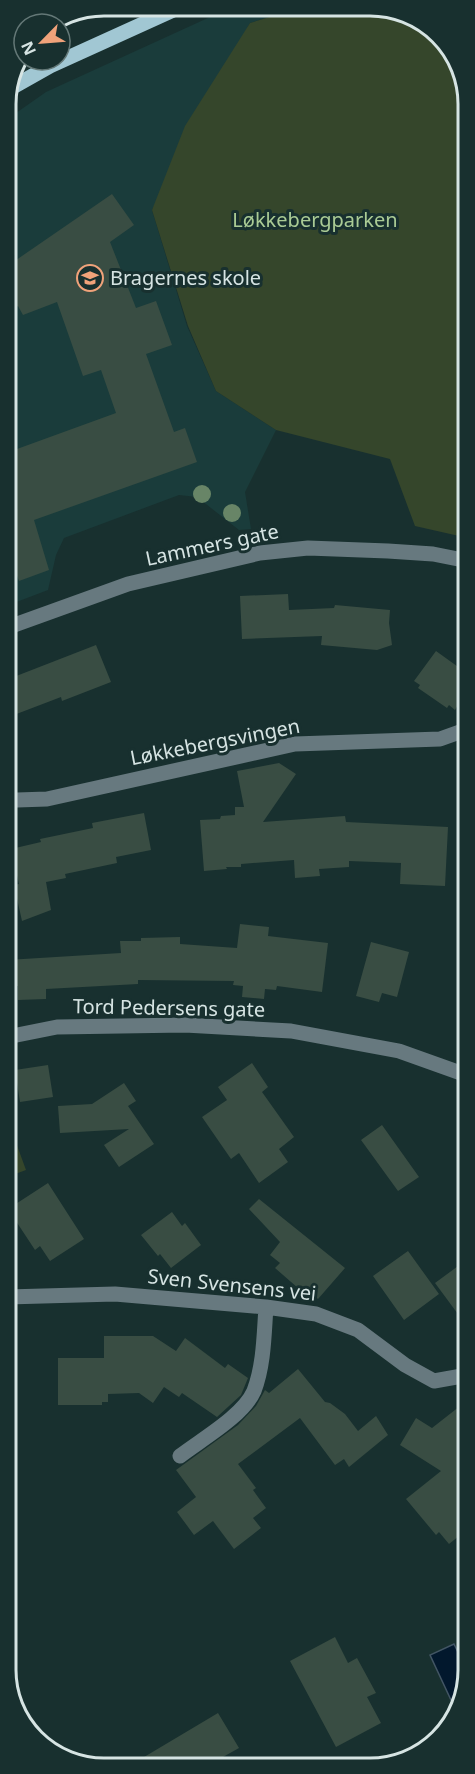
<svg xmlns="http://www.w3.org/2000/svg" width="475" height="1774" font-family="'Noto Sans',sans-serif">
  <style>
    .built { fill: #1a3c3b }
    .green { fill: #35462b }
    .water { fill: #02182d; stroke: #425564; stroke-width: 1.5 }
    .building { fill: #394d43 }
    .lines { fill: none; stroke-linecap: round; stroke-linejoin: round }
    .minor { stroke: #67797f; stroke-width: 15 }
    .major { stroke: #a1c7d3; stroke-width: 15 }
    .tree { fill: #688567 }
    .labels { text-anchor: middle; stroke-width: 6; stroke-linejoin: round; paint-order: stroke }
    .park-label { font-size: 20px; fill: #aacb95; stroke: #18302f }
    .poi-label { font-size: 20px; fill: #d6e4e3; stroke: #18302f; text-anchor: start }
    .street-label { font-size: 20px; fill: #d6e4e3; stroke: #18302f }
    .rim { fill: none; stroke: #d6e4e3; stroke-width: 3 }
  </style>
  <rect width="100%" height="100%" fill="#18302f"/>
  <path class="built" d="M 237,7 L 298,8 L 250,23 L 152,210 L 187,326 L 216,391 L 276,430 L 245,492 L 251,529 L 239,530 L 197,497 L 179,495 L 64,538 L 56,555 L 48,590 L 6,606 L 6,120 L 46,92 L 221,12 Z"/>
  <path class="green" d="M 298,8 L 395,9 L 444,39 L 468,92 L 468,538 L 415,526 L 390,459 L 276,430 L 216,391 L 188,326 L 152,210 L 185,126 L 250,23 Z
    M 7,1118 L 26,1170 L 7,1177 Z"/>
  <path class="water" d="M 454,1644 L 469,1675 L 460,1696 L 451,1700 L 430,1655 Z"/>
  <path class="building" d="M 112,194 L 134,225 L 110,242 L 136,308 L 156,301 L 172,345 L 146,354 L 174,432 L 185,428 L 197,462 L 34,520 L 49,570 L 19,581 L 6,546 L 6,453 L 116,413 L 101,370 L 83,376 L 57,302 L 23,315 L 18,306 L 6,314 L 6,267 Z
    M 288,594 L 289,610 L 334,608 L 335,605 L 390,610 L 389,623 L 392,645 L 377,650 L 321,645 L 322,636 L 242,639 L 240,596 Z
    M 96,645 L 111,682 L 62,701 L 61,697 L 6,718 L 6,680 Z
    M 436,651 L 468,674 L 468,710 L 459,703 L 455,710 L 449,705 L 447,708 L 418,688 L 420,685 L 414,681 Z
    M 279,763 L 296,774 L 263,822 L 345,816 L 346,822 L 448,827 L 445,886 L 400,884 L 401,863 L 349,861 L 349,867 L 319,869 L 320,876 L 295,878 L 294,860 L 241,864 L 241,867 L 226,867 L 227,869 L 204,871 L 200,820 L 220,819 L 221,816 L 235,815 L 235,807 L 244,807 L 237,771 Z
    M 144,813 L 151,850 L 116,857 L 117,863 L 65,874 L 66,878 L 46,882 L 51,910 L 22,921 L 14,885 L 19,884 L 11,849 L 41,842 L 40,839 L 93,828 L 92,823 Z
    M 240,924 L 269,927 L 268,936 L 328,943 L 322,992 L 277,986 L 276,990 L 265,989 L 264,999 L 242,997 L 243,986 L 233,985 L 234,981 L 138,980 L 138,984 L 46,989 L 46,999 L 18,1000 L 18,986 L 7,987 L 7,960 L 121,953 L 120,941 L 141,941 L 141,938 L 180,937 L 180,944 L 237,948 Z
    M 371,942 L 409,952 L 397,997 L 382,993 L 379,1002 L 356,996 Z
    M 252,1063 L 268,1087 L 262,1092 L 294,1137 L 279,1149 L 288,1162 L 259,1183 L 239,1153 L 231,1159 L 202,1117 L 227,1100 L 218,1087 Z
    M 48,1065 L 53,1097 L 20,1102 L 15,1070 Z
    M 124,1083 L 136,1101 L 128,1106 L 154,1144 L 119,1167 L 104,1145 L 129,1129 L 60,1133 L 58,1106 L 92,1104 Z
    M 382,1125 L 419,1177 L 398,1191 L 361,1140 Z
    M 48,1183 L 84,1239 L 50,1261 L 40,1246 L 35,1250 L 8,1209 Z
    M 259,1199 L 345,1268 L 318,1299 L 309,1291 L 306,1295 L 275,1268 L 280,1263 L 270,1255 L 280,1242 L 249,1209 Z
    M 172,1212 L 182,1226 L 185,1223 L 201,1245 L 171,1268 L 160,1254 L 158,1256 L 141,1235 Z
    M 408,1251 L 439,1294 L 404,1320 L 373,1276 Z
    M 469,1258 L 469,1329 L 435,1283 Z
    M 104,1336 L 153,1336 L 176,1351 L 185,1338 L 225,1368 L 228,1364 L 248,1378 L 241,1395 L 217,1417 L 182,1393 L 179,1397 L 164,1387 L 153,1403 L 139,1393 L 108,1394 L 108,1402 L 102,1402 L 102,1405 L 58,1405 L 58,1358 L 104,1358 Z
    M 298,1369 L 325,1402 L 330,1403 L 345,1414 L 358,1431 L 376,1416 L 388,1435 L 349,1467 L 344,1459 L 335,1465 L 300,1418 L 238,1464 L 256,1488 L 253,1490 L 266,1508 L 253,1518 L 261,1528 L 234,1549 L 213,1521 L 194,1535 L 177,1512 L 196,1497 L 176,1470 L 238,1425 L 256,1406 L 265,1390 L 269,1393 Z
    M 469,1399 L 469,1528 L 449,1544 L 439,1532 L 436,1535 L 406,1499 L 441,1471 L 400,1445 L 416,1418 L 432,1428 Z
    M 335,1637 L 348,1663 L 357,1658 L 376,1693 L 367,1697 L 381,1723 L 336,1747 L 290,1661 Z
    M 218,1713 L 239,1748 L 207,1766 L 129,1766 Z"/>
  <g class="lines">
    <path class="minor" d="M 6,628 L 128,584 L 260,553 L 308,548 L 388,551 L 433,554 L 468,561
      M 7,798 L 17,800 L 47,799 L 295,744 L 440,739 L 468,729
      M 7,1037 L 57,1027 L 185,1025 L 291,1031 L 399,1051 L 469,1076
      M 7,1297 L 115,1294 L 266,1307 L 316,1314 L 358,1330 L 405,1365 L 434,1381 L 462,1376 L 469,1371
      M 180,1456 C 202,1439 243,1416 254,1391 C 264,1365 264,1334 266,1307"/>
    <path class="major" d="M 11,88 L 50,66 L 180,7"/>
  </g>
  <g class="tree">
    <circle cx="202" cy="494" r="9"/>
    <circle cx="232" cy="513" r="9"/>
  </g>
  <defs>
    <symbol id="school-ring" viewBox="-11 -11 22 22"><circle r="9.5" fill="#18302f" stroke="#f0a27a" stroke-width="1.5"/><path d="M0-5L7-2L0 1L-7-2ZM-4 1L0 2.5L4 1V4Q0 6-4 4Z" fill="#f0a27a"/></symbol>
  </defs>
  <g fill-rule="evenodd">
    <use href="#school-ring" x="75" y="263" width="30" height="30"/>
  </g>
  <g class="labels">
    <g class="park-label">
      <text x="315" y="227">Løkkebergparken</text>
    </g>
    <g class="poi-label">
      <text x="110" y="285">Bragernes skole</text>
    </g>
    <g class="street-label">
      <text transform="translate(212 545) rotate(-12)" y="7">Lammers gate</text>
      <text transform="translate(215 742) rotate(-11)" y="7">Løkkebergsvingen</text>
      <text transform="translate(169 1008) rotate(1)" y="7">Tord Pedersens gate</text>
      <text transform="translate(232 1285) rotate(6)" y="7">Sven Svensens vei</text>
    </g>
  </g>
  <path d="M0 0H475V1774H0ZM104 16H370A88 88 0 0 1 458 104V1670A88 88 0 0 1 370 1758H104A88 88 0 0 1 16 1670V104A88 88 0 0 1 104 16Z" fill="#18302f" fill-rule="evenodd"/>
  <path class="rim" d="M104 16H370A88 88 0 0 1 458 104V1670A88 88 0 0 1 370 1758H104A88 88 0 0 1 16 1670V104A88 88 0 0 1 104 16Z"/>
  <g transform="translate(42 42) rotate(245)"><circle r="28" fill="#18302f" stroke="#647877" stroke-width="1.5"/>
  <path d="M0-4.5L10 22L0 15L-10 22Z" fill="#f0a27a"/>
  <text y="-9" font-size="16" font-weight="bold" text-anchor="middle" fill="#d6e4e3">N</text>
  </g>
</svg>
